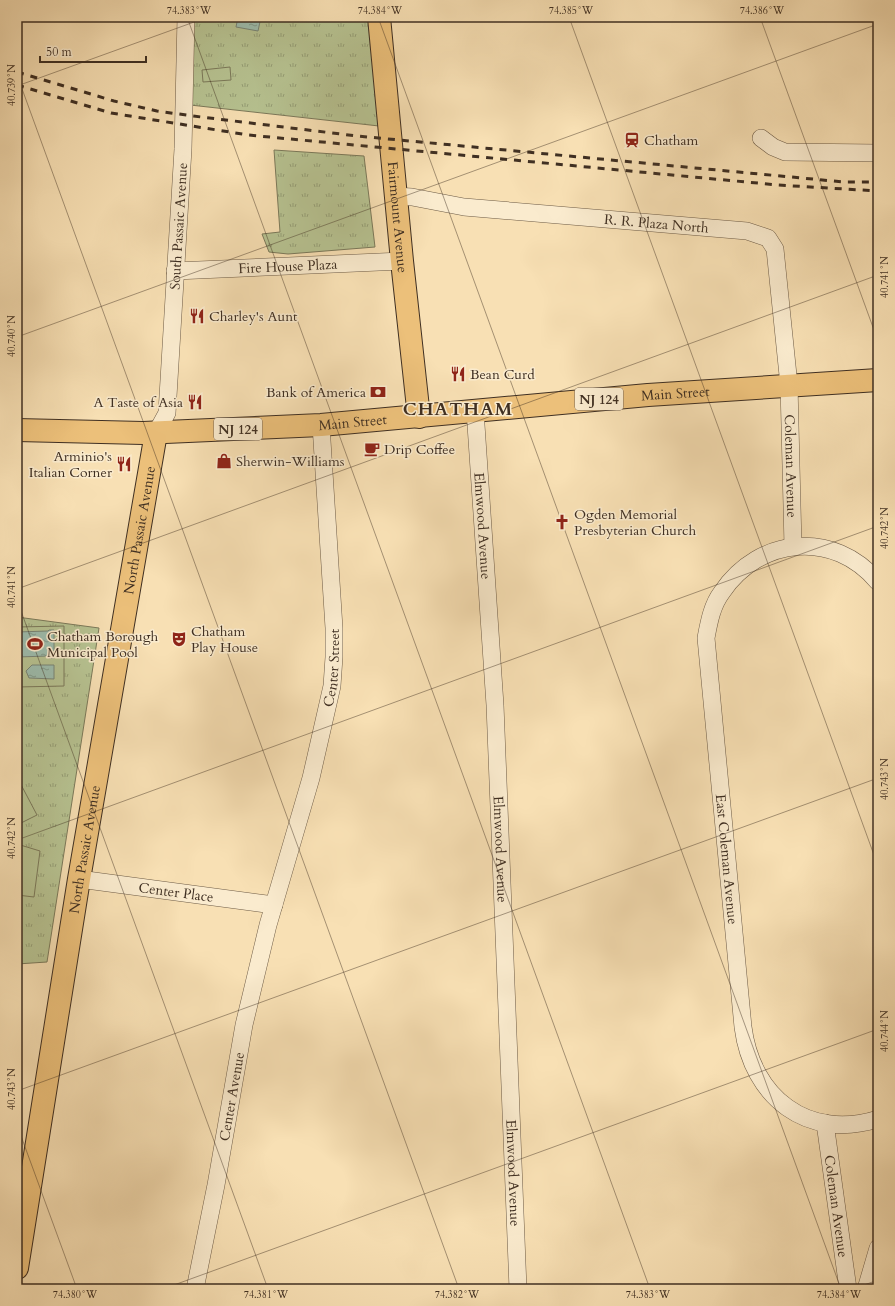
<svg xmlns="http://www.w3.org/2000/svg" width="895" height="1306" font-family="Cardo,serif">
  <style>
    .park { fill: url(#park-tufts); stroke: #7b795a }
    .pitch { fill: #b7c392; stroke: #7b795a }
    .water { fill: url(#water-ripples); stroke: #778476 }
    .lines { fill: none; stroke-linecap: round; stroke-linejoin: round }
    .minor-casing { stroke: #6d5b46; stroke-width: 18 }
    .major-casing { stroke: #3f2f22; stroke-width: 24 }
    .minor { stroke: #faebce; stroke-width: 17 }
    .major { stroke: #ecc07a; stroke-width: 22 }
    .rail { stroke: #3f2f22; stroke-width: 3; stroke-dasharray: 7 7; stroke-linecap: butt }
    .ticks { fill: none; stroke: #3f2f22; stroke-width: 1; stroke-opacity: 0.45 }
    .labels { text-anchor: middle; stroke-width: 3; stroke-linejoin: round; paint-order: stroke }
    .shield { fill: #faebce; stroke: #776756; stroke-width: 1 }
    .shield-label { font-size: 13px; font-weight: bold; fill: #3f2f22 }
    .poi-label { font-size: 14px; fill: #3f2f22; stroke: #faebce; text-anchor: start }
    .street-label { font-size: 14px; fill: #3f2f22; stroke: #faebce }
    .district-label { font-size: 18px; font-weight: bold; letter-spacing: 1px; fill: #3f2f22; stroke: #faebce }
    .neatline { fill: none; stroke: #3f2f22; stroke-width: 1.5 }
    .ticks-label { font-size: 10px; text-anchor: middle; fill: #3f2f22 }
  </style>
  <defs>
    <pattern id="park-tufts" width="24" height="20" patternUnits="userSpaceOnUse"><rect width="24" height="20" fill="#b7c392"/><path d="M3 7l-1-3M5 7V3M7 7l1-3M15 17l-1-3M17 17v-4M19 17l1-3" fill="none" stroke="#969f77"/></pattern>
    <pattern id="water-ripples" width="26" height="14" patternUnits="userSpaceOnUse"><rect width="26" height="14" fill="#9dbdae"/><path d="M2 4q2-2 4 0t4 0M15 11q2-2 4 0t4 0" fill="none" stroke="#819a8d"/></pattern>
  </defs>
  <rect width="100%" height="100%" fill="#f8e0b4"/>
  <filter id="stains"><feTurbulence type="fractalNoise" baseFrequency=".005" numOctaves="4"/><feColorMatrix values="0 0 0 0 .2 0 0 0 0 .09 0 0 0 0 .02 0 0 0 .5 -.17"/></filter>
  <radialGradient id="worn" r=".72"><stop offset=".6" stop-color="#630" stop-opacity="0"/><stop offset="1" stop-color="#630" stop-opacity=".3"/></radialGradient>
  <path class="park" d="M 185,17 L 378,17 L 388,127 L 181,104 Z
    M 274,150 L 364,156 L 375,247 L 288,254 L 269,252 L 262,234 L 280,232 Z
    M 17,617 L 99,628 L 47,962 L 17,964 Z"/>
  <path class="pitch" d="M 230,67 L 231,80 L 203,82 L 202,70 Z
    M 64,626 L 64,686 L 17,687 L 17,627 Z
    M 17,777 L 37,815 L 17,825 Z
    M 17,844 L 40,851 L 34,897 L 17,895 Z"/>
  <path class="water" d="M 238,17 L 261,17 L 258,31 L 236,27 Z
    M 49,630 L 54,630 L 54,658 L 49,658 L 49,656 L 17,657 L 17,632 L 48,631 Z
    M 32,665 L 54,665 L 54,679 L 29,678 L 26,671 Z"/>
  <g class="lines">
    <defs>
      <g id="minor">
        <path d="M 761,138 L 773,147 L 785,152 L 878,153"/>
        <path id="s1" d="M 395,196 L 412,197 L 464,207 L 747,231 L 768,238 L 775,249 L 789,385 L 793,546"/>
        <path id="s2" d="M 175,271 L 402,261"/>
        <path id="s3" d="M 475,410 L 495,705 L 518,1289"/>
        <path id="s4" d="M 156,433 L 167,413 L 183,149 L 186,17"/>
        <path id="s5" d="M 878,582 C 834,529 759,537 722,592 C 712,605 709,622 706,638 L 743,1027 C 752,1097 807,1141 878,1119"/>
        <path id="s6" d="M 79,879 L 274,905"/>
        <path id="s7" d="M 825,1123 L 848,1289"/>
        <path id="s8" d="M 195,1289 L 216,1185 L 244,1025 L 268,925 L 311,778 L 332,686 L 334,657 L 334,628 L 321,425"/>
        <path d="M 866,1289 L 878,1248"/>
      </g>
      <g id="major">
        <path id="s9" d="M 379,17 L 402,261 L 419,417"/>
        <path id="s10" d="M 17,430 L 143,433 L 321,425 L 648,395 L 878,380"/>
        <path id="s11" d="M 17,1268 L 79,879 L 156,433"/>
      </g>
    </defs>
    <use href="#minor" class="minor-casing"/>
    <use href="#major" class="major-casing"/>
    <use href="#minor" class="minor"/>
    <use href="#major" class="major"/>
    <path class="rail" d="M 17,72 L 114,101 L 157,111 L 193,116 L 357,136 L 844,182 L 878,182
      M 17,85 L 111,113 L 248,135 L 778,185 L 878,191"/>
  </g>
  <path class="ticks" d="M 187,17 L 650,1289M 378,17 L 841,1289M 569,17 L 878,866M 760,17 L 878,341M 17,75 L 459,1289M 17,86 L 208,17M 17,337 L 878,24M 17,589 L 878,275M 17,600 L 268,1289M 17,840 L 878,526M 17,1091 L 878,778M 17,1125 L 77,1289M 163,1289 L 878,1029M 853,1289 L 878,1280"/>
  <defs>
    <symbol id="station-bare" viewBox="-9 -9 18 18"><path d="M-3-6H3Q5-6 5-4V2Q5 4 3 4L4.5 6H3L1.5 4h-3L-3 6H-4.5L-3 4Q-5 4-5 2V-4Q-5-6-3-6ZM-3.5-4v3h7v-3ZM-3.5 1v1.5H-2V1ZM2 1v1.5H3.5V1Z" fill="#8f2418" stroke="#faebce" stroke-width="2.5" paint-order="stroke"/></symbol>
    <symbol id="restaurant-bare" viewBox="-9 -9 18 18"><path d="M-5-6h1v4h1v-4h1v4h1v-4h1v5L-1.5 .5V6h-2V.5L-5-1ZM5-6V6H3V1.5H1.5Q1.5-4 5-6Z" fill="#8f2418" stroke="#faebce" stroke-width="2.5" paint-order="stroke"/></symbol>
    <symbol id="bank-bare" viewBox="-9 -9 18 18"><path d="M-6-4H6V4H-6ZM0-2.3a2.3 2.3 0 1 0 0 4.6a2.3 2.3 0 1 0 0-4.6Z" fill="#8f2418" stroke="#faebce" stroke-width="2.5" paint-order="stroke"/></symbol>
    <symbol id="cafe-bare" viewBox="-9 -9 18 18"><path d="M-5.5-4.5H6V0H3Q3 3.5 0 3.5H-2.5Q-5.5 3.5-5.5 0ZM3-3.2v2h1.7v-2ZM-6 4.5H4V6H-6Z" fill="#8f2418" stroke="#faebce" stroke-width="2.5" paint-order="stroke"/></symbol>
    <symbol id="shop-bare" viewBox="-9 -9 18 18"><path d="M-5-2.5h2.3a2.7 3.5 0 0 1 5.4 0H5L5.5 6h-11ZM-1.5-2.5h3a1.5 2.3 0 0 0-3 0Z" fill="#8f2418" stroke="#faebce" stroke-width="2.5" paint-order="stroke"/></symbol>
    <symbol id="church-bare" viewBox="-9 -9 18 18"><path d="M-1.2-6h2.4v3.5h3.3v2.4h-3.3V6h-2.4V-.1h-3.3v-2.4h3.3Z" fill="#8f2418" stroke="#faebce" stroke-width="2.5" paint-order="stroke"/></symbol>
    <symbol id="theatre-bare" viewBox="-9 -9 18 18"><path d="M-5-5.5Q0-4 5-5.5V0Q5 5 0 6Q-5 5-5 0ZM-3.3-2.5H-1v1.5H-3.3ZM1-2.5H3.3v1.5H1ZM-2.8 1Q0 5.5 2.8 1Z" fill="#8f2418" stroke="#faebce" stroke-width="2.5" paint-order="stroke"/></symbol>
    <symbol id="stadium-bare" viewBox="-9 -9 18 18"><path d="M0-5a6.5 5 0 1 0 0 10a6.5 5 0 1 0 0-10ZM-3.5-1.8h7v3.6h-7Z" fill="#8f2418" stroke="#faebce" stroke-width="2.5" paint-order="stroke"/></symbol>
  </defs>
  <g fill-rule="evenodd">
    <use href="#station-bare" x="621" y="129" width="22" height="22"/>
    <use href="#restaurant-bare" x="186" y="305" width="22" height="22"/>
    <use href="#restaurant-bare" x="447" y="363" width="22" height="22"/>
    <use href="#bank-bare" x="367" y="381" width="22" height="22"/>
    <use href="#restaurant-bare" x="184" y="391" width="22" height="22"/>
    <use href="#cafe-bare" x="361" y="438" width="22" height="22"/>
    <use href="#shop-bare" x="213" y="450" width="22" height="22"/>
    <use href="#restaurant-bare" x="113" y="453" width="22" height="22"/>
    <use href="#church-bare" x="551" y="511" width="22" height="22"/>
    <use href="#theatre-bare" x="168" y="628" width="22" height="22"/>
    <use href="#stadium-bare" x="24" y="633" width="22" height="22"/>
  </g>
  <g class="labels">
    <g class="shield">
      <rect x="575" y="388" width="48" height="22" rx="3"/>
      <rect x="214" y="418" width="48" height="22" rx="3"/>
    </g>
    <g class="shield-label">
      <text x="599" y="404">NJ 124</text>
      <text x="238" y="434">NJ 124</text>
    </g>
    <g class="poi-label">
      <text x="644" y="145">Chatham</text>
      <text x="209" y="321">Charley's Aunt</text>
      <text x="470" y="379">Bean Curd</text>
      <text x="366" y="397" text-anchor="end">Bank of America</text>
      <text x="183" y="407" text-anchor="end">A Taste of Asia</text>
      <text x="384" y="454">Drip Coffee</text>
      <text x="112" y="461" text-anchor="end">Arminio's<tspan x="112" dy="16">Italian Corner</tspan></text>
      <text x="236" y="466">Sherwin-Williams</text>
      <text x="574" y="519">Ogden Memorial<tspan x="574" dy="16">Presbyterian Church</tspan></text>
      <text x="191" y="636">Chatham<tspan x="191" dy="16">Play House</tspan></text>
      <text x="47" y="641">Chatham Borough<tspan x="47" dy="16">Municipal Pool</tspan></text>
    </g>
    <g class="street-label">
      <text dy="5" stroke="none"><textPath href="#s9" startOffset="201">Fairmount Avenue</textPath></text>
      <text dy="5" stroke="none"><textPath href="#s1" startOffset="263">R. R. Plaza North</textPath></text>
      <text dy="5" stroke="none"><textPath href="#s4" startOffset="210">South Passaic Avenue</textPath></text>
      <text dy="5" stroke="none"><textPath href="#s2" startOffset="113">Fire House Plaza</textPath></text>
      <text dy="5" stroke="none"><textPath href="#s10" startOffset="660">Main Street</textPath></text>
      <text dy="5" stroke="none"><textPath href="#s10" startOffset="336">Main Street</textPath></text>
      <text dy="5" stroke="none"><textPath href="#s1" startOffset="607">Coleman Avenue</textPath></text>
      <text dy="5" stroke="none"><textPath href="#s3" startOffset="116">Elmwood Avenue</textPath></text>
      <text dy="5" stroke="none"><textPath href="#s11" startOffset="748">North Passaic Avenue</textPath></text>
      <text dy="5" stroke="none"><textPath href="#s8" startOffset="637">Center Street</textPath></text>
      <text dy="5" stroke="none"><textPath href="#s3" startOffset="440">Elmwood Avenue</textPath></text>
      <text dy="5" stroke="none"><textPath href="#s11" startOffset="424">North Passaic Avenue</textPath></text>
      <text dy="5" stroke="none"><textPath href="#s5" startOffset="454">East Coleman Avenue</textPath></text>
      <text dy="5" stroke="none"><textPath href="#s6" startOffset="98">Center Place</textPath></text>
      <text dy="5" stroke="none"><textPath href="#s8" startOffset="196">Center Avenue</textPath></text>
      <text dy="5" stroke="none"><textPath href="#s3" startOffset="764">Elmwood Avenue</textPath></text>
      <text dy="5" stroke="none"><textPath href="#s7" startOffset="84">Coleman Avenue</textPath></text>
    </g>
    <g class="district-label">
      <text x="458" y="415">CHATHAM</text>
    </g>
  </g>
  <rect width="895" height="1306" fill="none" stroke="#f8e0b4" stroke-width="44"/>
  <path d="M40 56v6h106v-6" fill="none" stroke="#3f2f22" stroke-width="2"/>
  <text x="46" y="56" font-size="12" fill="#3f2f22" stroke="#faebce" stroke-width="3" paint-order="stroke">50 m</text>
  <rect x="22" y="22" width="851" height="1262" class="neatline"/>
  <g class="ticks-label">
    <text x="189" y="14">74.383°W</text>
    <text x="380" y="14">74.384°W</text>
    <text x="571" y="14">74.385°W</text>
    <text x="762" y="14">74.386°W</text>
    <text transform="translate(11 85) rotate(-90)" y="4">40.739°N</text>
    <text transform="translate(884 277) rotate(-90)" y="4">40.741°N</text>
    <text transform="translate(11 336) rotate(-90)" y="4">40.740°N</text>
    <text transform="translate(884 528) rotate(-90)" y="4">40.742°N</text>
    <text transform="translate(11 587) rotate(-90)" y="4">40.741°N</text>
    <text transform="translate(884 779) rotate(-90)" y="4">40.743°N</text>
    <text transform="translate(11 838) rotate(-90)" y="4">40.742°N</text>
    <text transform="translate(884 1031) rotate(-90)" y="4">40.744°N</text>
    <text transform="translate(11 1089) rotate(-90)" y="4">40.743°N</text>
    <text x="75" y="1298">74.380°W</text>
    <text x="266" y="1298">74.381°W</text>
    <text x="457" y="1298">74.382°W</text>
    <text x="648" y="1298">74.383°W</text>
    <text x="839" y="1298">74.384°W</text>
  </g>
  <rect width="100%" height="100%" filter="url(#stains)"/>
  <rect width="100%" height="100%" fill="url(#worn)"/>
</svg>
